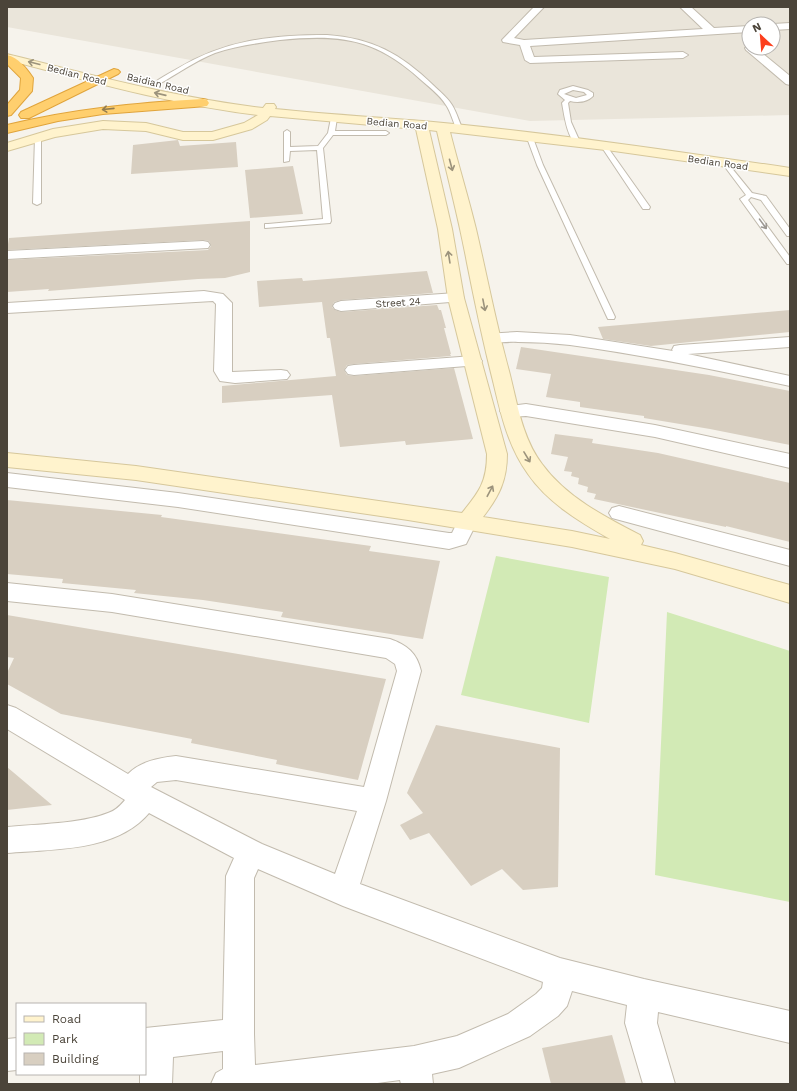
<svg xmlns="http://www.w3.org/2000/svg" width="797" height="1091" font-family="'Work Sans',sans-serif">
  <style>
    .residential { fill: #eae5da; fill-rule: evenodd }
    .green { fill: #d2eab5 }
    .building { fill: #d8cfc1 }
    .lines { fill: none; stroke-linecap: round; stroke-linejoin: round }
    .lane-casing { stroke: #c2bbae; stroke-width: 2 }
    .street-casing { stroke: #c2bbae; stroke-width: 2 }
    .secondary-casing { stroke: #d6c79b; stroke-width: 2 }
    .highway-casing { stroke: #e0a43c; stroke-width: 2 }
    .lane { fill: #fff; fill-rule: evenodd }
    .street { fill: #fff; fill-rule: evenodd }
    .secondary { fill: #fff3cd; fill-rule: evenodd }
    .highway { fill: #ffcf6e; fill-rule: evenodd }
    .oneway { stroke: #9c937c }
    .oneway2 { stroke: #937c4e }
    .oneway3 { stroke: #9c9892 }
    .labels { text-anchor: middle; stroke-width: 3; stroke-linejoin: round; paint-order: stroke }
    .far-street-label { font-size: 10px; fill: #4b4439; stroke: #fff }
  </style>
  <rect width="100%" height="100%" fill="#f6f3ec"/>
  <path class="residential" d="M 7,7 L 790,7 L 790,115 L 530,121 L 7,27 ZM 749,24 L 773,24 L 773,48 L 749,48 Z"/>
  <path class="green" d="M 496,556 L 609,577 L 589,723 L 461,695 Z
    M 667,612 L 790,651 L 790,902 L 655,875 Z"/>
  <path class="building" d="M 178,140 L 180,146 L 236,142 L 238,167 L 131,174 L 133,145 Z
    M 293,166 L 303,214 L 250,218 L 245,170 Z
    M 250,221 L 250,272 L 225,278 L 198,279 L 48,291 L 49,289 L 7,292 L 7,260 L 208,250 L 211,246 L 209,241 L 203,240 L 7,250 L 9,238 Z
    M 427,271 L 433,293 L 341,300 L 334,302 L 332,307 L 335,310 L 341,312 L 437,305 L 439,310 L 441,310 L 446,328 L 444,328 L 451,354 L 450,354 L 451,356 L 354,364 L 347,365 L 344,370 L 347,375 L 354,376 L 454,368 L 473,439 L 406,445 L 405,441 L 340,447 L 332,395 L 222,403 L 222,386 L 336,376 L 330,338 L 327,338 L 322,302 L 259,307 L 257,281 L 302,278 L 303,281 Z
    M 790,310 L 790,332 L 651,346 L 603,339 L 598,327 Z
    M 521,347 L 709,375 L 790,391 L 790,445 L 710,429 L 644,418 L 644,416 L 580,407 L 580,402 L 546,397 L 551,374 L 516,369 Z
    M 555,434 L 593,439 L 592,443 L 658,453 L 790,483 L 790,542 L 726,526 L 726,527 L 594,499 L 596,494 L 587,492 L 588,487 L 578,484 L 579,478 L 571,476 L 572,472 L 564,471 L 568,457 L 551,454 Z
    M 7,500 L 162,515 L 161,517 L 371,546 L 369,551 L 440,561 L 423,639 L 281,617 L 283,612 L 203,600 L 134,593 L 136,590 L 62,583 L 63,579 L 7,574 Z
    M 7,615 L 386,679 L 358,780 L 276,764 L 277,760 L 191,743 L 192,739 L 61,714 L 7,684 L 7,673 L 14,658 L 7,657 Z
    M 436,725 L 560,748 L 558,887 L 523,890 L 502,869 L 471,886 L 429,833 L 410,840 L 400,825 L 423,813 L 407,793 Z
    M 7,767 L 52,805 L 7,810 Z
    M 612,1035 L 626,1084 L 551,1084 L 542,1048 Z"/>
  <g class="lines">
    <defs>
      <path id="lane" d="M 327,35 C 372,38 401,54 433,85 C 439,91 447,97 452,105 C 457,113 459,122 463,130 L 462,131 L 457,130 C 453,122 451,112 446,105 C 440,95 429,87 420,79 C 375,38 339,34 280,40 C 258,43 235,46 215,53 C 195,61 177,74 159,84 L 154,83 C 160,78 168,74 175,70 C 224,40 271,35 327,35 Z
        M 573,86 L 588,90 L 593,93 L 593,96 C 587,102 578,103 570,101 L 568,103 L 571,122 L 580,142 L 577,144 C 567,139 564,113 562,103 L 565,100 L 558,94 L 560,90 ZM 573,90 L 584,92 L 587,95 L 576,98 L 564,94 Z
        M 334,116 L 337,118 L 335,131 L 386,131 L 389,133 L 386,135 L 333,135 L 323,148 L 331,221 L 330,223 L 265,228 L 265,224 L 268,224 L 323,219 L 317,150 L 290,151 L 289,161 L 284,162 L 284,132 L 287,130 L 290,132 L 290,147 L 318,146 L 328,133 L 331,118 Z
        M 38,135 L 41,137 L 41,203 L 37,205 L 33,203 L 35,137 Z
        M 530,136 L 533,138 L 543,165 L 615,317 L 614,319 L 608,319 L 607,317 L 537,165 L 527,138 Z
        M 602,145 L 606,145 L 650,207 L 649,209 L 643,209 L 601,146 Z
        M 722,161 L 726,161 L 752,193 L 766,196 L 790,229 L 790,236 L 787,236 L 761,200 L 751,197 L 748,200 L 790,257 L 790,264 L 787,264 L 740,199 L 746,195 L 722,163 Z"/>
      <path id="street" d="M 534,7 L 544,7 L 514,38 L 524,40 L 703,29 L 680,7 L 691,7 L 714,28 L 749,26 L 749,32 L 530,46 L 534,57 L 683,52 L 688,55 L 683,58 L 530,63 L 525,60 L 520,45 L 503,42 L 502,40 Z
        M 790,23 L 790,29 L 773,30 L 773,24 Z
        M 749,45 L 749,48 L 756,48 L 790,76 L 790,85 L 786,84 L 746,50 L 745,48 Z
        M 203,241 L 208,242 L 210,245 L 208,248 L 7,259 L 7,251 Z
        M 204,291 L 223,294 L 232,303 L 232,372 L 281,370 L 287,371 L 290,375 L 287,379 L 235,383 L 220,381 L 214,371 L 216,304 L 213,301 L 7,313 L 7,303 Z
        M 456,293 L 462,295 L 464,298 L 462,301 L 341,311 L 335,309 L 333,306 L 335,303 L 341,301 Z
        M 517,332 L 570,335 L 673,351 L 672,350 L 674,346 L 680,345 L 790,337 L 790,347 L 688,354 L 790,376 L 790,386 C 717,370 644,355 570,345 C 553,343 535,342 518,342 C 507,341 496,344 485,342 L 483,338 L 485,334 Z
        M 473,356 L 479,357 L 482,361 L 479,365 L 354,375 L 348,374 L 345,370 L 348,366 L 354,365 Z
        M 526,404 L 655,425 L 790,454 L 790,468 L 655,437 L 526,416 L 509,417 L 503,415 L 500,411 L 503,407 Z
        M 7,473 L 178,493 L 449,533 L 452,533 L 460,517 L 467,515 L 474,517 L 477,522 L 466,544 L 449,549 L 178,507 L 7,487 Z
        M 619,506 L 790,550 L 790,566 L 612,518 L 609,513 L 612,508 Z
        M 7,583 L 112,594 L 390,639 C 407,645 417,653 421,671 L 386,801 L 360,884 L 560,958 L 644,979 L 790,1011 L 790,1043 L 658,1012 L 657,1023 L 675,1084 L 643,1084 L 625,1023 L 627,1005 L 572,991 L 567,1006 L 558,1016 L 530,1036 L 459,1068 L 432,1074 L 433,1084 L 401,1084 L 400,1080 L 370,1084 L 211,1084 L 216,1073 L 223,1069 L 223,1051 L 173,1057 L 172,1084 L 140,1084 L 140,1074 L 145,1074 L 145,1028 L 223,1020 L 226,876 L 234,858 L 149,813 C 116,852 53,849 7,853 L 7,827 C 37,824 80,824 108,813 C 115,811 120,806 125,800 L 7,729 L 7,705 L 16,708 L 128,774 C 141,761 159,758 176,756 L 364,787 L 397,671 L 395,664 L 386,658 L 112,612 L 7,601 ZM 176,780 L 357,811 L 335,874 L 262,844 L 151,787 L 157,782 ZM 258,869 L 343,906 L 543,982 L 542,988 L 536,994 L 508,1014 L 457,1036 L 414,1046 L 255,1065 L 254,1034 L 254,878 Z
        M 17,1038 L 17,1070 L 7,1071 L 7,1039 Z"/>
      <path id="secondary" d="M 7,54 C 92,75 176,98 263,108 L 266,104 L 274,104 L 276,107 L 275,109 C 324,114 374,117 423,121 C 545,132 668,150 790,168 L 790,176 L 614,151 L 450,132 C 458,164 468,196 476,229 C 487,276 496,324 509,371 C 517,402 522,438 542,464 C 566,497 605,517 640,535 L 643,541 L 641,545 L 675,553 L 790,585 L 790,603 L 675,569 L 572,547 L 408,520 L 136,480 L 7,467 L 7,453 L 136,466 L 462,513 C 479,492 487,482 487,454 L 448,298 L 438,229 L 416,129 L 270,116 L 267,120 L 252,129 L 213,140 L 183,140 L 146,131 L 103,129 L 55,137 L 7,151 L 7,143 L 53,129 L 103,121 L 146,123 L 183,132 L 212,132 L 244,123 L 258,115 C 173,105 90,81 7,60 ZM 429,130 L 437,131 C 447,175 459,219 467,263 C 475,303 483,342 493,381 C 501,415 508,446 528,474 C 548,503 580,522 610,539 L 572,531 L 483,517 C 499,496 507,481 507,454 L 464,298 L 452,229 Z"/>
      <path id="highway" d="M 7,55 C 18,57 27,69 33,78 L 32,91 L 11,115 L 7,116 L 7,105 L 20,90 L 21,78 L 7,64 Z
        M 114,69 L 118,70 L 120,72 L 118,74 L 29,118 L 21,118 L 19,115 L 21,112 Z
        M 203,99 L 207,100 L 209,103 L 207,106 L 103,114 L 58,121 L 7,133 L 7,125 C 73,109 136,103 203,99 Z"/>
    </defs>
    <use href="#lane" class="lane-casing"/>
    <use href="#street" class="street-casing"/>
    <use href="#secondary" class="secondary-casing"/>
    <use href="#highway" class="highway-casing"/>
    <use href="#lane" class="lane"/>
    <use href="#street" class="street"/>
    <use href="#secondary" class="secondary"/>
    <use href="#highway" class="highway"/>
  </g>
  <defs><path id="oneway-shaft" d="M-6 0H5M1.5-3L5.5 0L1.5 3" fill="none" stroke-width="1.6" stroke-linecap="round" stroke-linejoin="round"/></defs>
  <g class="oneway">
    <use href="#oneway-shaft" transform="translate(34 63) rotate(-166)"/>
    <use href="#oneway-shaft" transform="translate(160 94) rotate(-167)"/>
    <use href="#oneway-shaft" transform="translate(451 165) rotate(75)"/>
    <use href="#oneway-shaft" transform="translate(449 257) rotate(-99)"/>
    <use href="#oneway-shaft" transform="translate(484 305) rotate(79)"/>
    <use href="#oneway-shaft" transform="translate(527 457) rotate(59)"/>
    <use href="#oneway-shaft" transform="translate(490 491) rotate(-62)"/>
  </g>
  <use class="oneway2" href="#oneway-shaft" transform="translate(108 109) rotate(174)"/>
  <use class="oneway3" href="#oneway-shaft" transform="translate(763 224) rotate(54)"/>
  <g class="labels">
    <g class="far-street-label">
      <text transform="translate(77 74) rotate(14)" y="4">Bedian Road</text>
      <text transform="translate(158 83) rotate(13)" y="4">Baidian Road</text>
      <text transform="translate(397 123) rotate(5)" y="4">Bedian Road</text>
      <text transform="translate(718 162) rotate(8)" y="4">Bedian Road</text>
      <text transform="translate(398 302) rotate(-4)" y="4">Street 24</text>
    </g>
  </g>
  <rect width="797" height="1091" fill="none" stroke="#4b4439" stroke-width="16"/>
  <rect x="16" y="1003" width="130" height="72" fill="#ffffff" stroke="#b7b4b0"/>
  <rect x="24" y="1016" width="20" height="6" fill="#fff3cd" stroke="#b7b4b0"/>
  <text x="52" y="1023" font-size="12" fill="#4b4439">Road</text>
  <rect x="24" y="1033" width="20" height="12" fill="#d2eab5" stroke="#b7b4b0"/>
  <text x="52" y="1043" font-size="12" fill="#4b4439">Park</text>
  <rect x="24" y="1053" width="20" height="12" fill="#d8cfc1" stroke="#b7b4b0"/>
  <text x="52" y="1063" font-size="12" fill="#4b4439">Building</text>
  <g transform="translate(761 36) rotate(334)"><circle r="19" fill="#ffffff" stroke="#b7b4b0"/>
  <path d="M0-3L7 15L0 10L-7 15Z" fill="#fc3f1d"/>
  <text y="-6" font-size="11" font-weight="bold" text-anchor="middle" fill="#4b4439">N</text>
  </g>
</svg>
